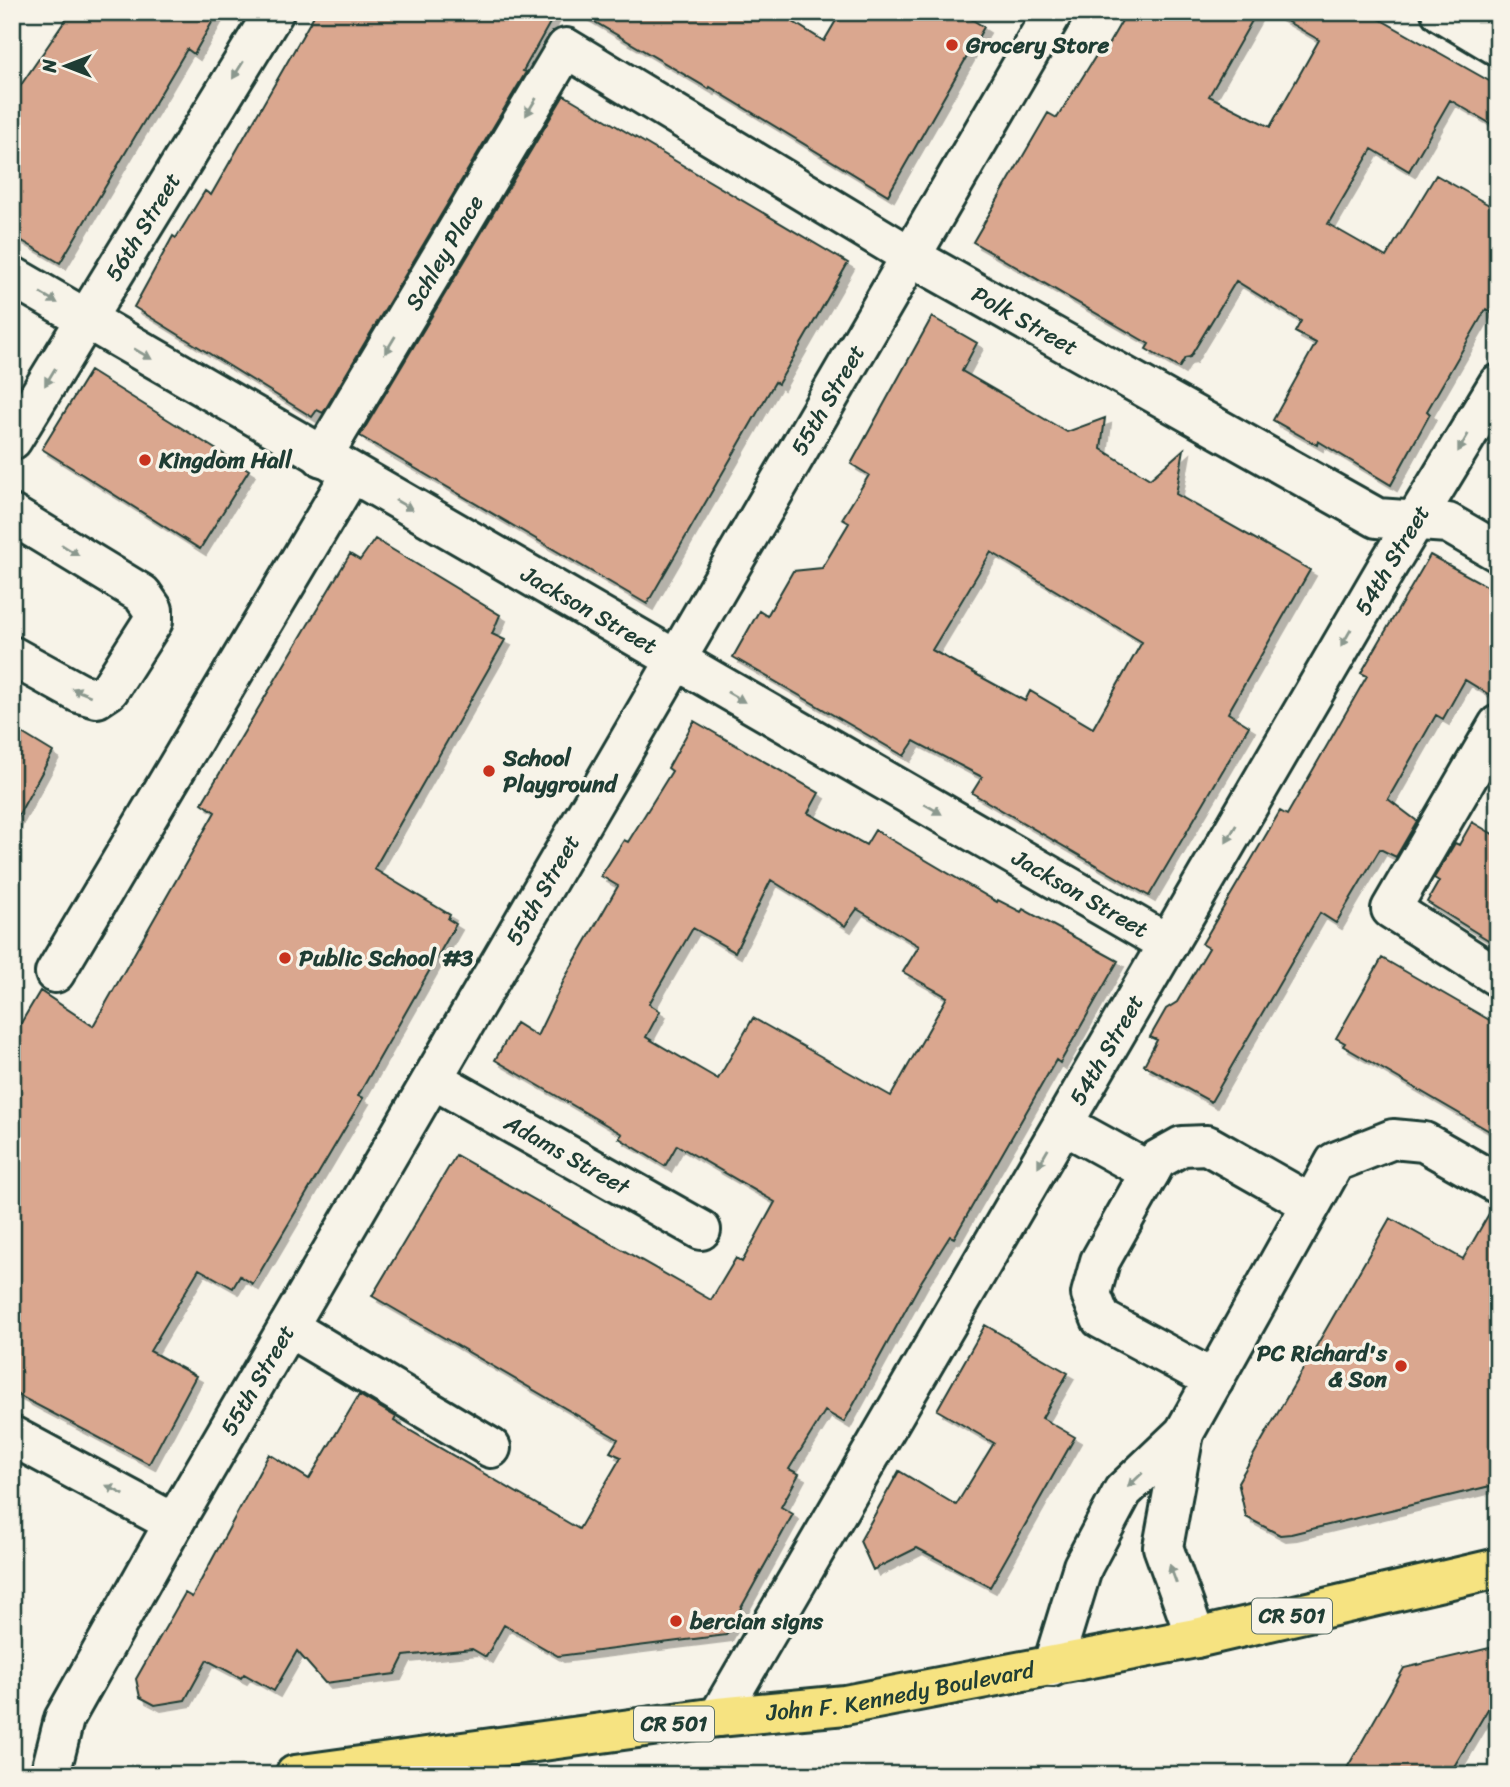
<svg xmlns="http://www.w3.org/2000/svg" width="1510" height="1787" font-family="Sriracha,sans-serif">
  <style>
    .building { fill: #daa78f; stroke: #1f3d34; stroke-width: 2; fill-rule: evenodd; filter: url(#shadow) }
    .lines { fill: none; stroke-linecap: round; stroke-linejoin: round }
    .minor-casing { stroke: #1f3d34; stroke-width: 44 }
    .major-casing { stroke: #1f3d34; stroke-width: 44 }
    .minor { stroke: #f7f3e8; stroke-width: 38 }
    .major { stroke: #f6e381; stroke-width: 38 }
    .oneway { fill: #8b988e }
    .poi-dot { fill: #c8321e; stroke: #f7f3e8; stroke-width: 2.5 }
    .labels { text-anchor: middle; stroke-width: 7; stroke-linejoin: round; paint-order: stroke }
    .shield { fill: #f7f3e8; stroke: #60746a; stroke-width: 2 }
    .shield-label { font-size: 21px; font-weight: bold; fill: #1f3d34 }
    .poi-label { font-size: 23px; font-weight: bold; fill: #1f3d34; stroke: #f7f3e8; text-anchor: start }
    .street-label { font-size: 23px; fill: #1f3d34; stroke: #f7f3e8 }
  </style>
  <defs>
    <filter id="shadow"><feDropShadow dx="6" dy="6" stdDeviation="0" flood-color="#0004"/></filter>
  </defs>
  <rect width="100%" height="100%" fill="#f7f3e8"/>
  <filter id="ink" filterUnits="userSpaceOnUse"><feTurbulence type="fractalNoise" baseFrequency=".0143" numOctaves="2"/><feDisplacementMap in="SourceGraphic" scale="14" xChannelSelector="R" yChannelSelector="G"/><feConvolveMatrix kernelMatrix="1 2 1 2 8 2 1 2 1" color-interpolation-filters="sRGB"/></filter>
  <g filter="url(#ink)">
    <path class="building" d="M 71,12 L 218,12 L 194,54 L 187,49 L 60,263 L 12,235 L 12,98 Z
      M 316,12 L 556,12 L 523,71 L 526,72 L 323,413 L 317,410 L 312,417 L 134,307 L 173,236 L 176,238 L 205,191 L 211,195 Z
      M 578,12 L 777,12 L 824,41 L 841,12 L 960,12 L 984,27 L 888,195 L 710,87 L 709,89 Z
      M 1127,12 L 1257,12 L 1209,96 L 1270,127 L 1319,40 L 1271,12 L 1367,12 L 1498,86 L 1498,128 L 1450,100 L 1409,171 L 1372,149 L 1328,224 L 1386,257 L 1436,175 L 1498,210 L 1498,316 L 1486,309 L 1427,411 L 1430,414 L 1391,485 L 1318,441 L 1317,445 L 1273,420 L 1316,343 L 1295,332 L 1301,321 L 1236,281 L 1190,357 L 1185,358 L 1179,368 L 1146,349 L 1149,344 L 973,242 L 1048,113 L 1057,118 L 1097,54 L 1101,57 Z
      M 564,95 L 848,263 L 778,384 L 775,382 L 647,604 L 360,436 Z
      M 932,317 L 977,343 L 962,371 L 1067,432 L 1105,418 L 1101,449 L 1150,479 L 1184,449 L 1176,494 L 1310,570 L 1228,713 L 1249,726 L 1149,896 L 972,793 L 982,777 L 914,741 L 904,756 L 733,657 L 759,611 L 767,616 L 793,571 L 822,568 L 849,523 L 842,519 L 869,475 L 851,464 ZM 991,552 L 1142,642 L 1093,728 L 1030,691 L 1025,701 L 932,650 Z
      M 90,371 L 249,470 L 200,549 L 42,449 Z
      M 375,539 L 500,615 L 492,634 L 505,640 L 374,869 L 450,915 L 448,919 L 456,924 L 358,1096 L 363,1098 L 253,1284 L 240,1276 L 233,1288 L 199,1269 L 150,1351 L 196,1376 L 149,1464 L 12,1392 L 12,1038 L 40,991 L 93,1026 L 215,812 L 202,803 L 350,554 L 360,560 Z
      M 1430,555 L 1498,592 L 1498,700 L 1465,680 L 1443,719 L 1436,715 L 1388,799 L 1417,821 L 1396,857 L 1380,849 L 1336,923 L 1320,913 L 1211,1102 L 1144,1065 L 1157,1040 L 1150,1037 L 1166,1009 L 1177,1002 L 1209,948 L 1202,944 L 1280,811 L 1287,815 L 1367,676 L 1361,673 Z
      M 694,721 L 819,793 L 808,813 L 866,845 L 875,830 L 997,902 L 998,900 L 1021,912 L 1023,909 L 1118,961 L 1060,1063 L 1056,1060 L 954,1238 L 950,1236 L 921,1282 L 844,1422 L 825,1411 L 789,1469 L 799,1474 L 781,1507 L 793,1514 L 726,1635 L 558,1656 L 504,1625 L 486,1657 L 472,1649 L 404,1656 L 395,1674 L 325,1683 L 297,1651 L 274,1691 L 244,1674 L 241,1678 L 207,1660 L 185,1700 L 155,1705 L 140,1697 L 136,1679 L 185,1593 L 192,1597 L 269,1454 L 309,1479 L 359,1395 L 396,1417 L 394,1421 L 579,1529 L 621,1457 L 610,1452 L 618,1439 L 372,1296 L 456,1155 L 711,1300 L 736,1258 L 742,1262 L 775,1202 L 677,1145 L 665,1166 L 619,1138 L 622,1134 L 495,1060 L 516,1023 L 537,1036 L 566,976 L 618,886 L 601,876 L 624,840 L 628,842 L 672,771 L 668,768 ZM 771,880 L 845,926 L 857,909 L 919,946 L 903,972 L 947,997 L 891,1096 L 753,1018 L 718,1079 L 646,1037 L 660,1011 L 649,1004 L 693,928 L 735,952 Z
      M 12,727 L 53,752 L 12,827 Z
      M 1472,822 L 1498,837 L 1498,946 L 1427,902 L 1439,881 L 1434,878 L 1455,843 L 1459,845 Z
      M 1382,958 L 1498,1025 L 1498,1136 L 1343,1046 L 1345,1043 L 1336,1038 Z
      M 1494,1205 L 1498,1206 L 1498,1473 L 1490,1486 L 1291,1534 L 1280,1535 L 1246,1517 L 1238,1482 L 1390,1218 L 1463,1259 Z
      M 985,1325 L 1068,1373 L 1042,1418 L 1075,1437 L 990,1587 L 917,1548 L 873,1570 L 860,1541 L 899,1471 L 956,1505 L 994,1443 L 937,1410 Z
      M 1498,1646 L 1498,1692 L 1449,1775 L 1343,1775 L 1404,1668 Z"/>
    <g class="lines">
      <defs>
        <g id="minor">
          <path d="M 1441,12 L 1498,46"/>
          <path id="s1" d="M 12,276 L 1168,944"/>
          <path id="s2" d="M 12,440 L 274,12"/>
          <path id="s3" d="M 322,457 L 566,48 L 912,257 L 1377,518 L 1448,523 L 1498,552"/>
          <path d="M 12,515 L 142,594 L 153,610 L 153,621 L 109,690 L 97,698 L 79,693 L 12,656"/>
          <path d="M 1498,725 L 1391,909 L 1498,977"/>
          <path d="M 55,973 L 351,474"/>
          <path id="s4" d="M 433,1079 L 701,1230"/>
          <path d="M 1063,1124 L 1150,1172"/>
          <path d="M 288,1327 L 491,1448"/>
          <path d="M 1214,1380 L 1101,1319 L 1091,1294 L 1100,1261 L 1157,1160 L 1182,1146 L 1207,1145 L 1311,1204"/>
          <path d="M 1184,1433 L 1163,1547 L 1196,1638"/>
          <path d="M 12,1436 L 174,1523"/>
          <path d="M 1052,1667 L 1083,1566 L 1123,1491 L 1184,1433 L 1335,1162 L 1393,1139 L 1424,1142 L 1498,1184"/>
          <path id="s5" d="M 718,1717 L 1387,567 L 1498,384"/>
          <path id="s6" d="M 50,1775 L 64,1719 L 174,1523 L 1053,12"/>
        </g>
        <g id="major">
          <path id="s7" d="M 295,1775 L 718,1717 L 845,1705 L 1196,1638 L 1498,1568"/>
        </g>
      </defs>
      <use href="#minor" class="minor-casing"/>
      <use href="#major" class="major-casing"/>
      <use href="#minor" class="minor"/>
      <use href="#major" class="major"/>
    </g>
    <defs><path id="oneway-solid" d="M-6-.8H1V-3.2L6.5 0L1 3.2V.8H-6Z" transform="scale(1.75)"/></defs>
    <g class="oneway">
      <use href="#oneway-solid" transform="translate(238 70) rotate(122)"/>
      <use href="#oneway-solid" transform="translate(531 107) rotate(121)"/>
      <use href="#oneway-solid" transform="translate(49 298) rotate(30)"/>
      <use href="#oneway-solid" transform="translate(390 345) rotate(121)"/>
      <use href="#oneway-solid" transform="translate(143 354) rotate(30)"/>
      <use href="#oneway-solid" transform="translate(50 377) rotate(121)"/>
      <use href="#oneway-solid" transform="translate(1463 443) rotate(120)"/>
      <use href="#oneway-solid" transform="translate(404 505) rotate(30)"/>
      <use href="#oneway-solid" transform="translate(70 550) rotate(32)"/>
      <use href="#oneway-solid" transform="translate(1346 638) rotate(120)"/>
      <use href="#oneway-solid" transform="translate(81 692) rotate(-158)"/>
      <use href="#oneway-solid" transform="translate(736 697) rotate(30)"/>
      <use href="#oneway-solid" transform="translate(933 809) rotate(30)"/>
      <use href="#oneway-solid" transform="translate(1231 834) rotate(120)"/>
      <use href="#oneway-solid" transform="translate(1043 1158) rotate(120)"/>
      <use href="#oneway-solid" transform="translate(1135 1480) rotate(136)"/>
      <use href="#oneway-solid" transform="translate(115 1490) rotate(-152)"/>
      <use href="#oneway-solid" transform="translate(1173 1574) rotate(-110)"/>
    </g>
  </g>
  <g class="poi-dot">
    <circle cx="952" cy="45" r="7"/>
    <circle cx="145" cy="460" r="7"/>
    <circle cx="489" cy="771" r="7"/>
    <circle cx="285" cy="958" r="7"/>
    <circle cx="1401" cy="1366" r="7"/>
    <circle cx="676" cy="1621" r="7"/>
  </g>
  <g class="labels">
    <g class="shield">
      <rect x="1252" y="1598.5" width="80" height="35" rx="5"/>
      <rect x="634" y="1706.5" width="80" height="35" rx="5"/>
    </g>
    <g class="shield-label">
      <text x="1292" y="1623">CR 501</text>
      <text x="674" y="1731">CR 501</text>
    </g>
    <g class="poi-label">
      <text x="966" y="53">Grocery Store</text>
      <text x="159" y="468">Kingdom Hall</text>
      <text x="503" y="766">School<tspan x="503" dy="26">Playground</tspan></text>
      <text x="299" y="966">Public School #3</text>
      <text x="1387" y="1361" text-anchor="end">PC Richard's<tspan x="1387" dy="26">&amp; Son</tspan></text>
      <text x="690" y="1629">bercian signs</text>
    </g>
    <g class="street-label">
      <text dy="8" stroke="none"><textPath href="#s2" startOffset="250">56th Street</textPath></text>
      <text dy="8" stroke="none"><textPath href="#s3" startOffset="238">Schley Place</textPath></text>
      <text dy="8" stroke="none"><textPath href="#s3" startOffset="1010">Polk Street</textPath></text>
      <text dy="8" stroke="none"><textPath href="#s6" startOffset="1582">55th Street</textPath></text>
      <text dy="8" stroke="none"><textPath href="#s5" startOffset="1339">54th Street</textPath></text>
      <text dy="8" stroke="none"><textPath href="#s1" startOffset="667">Jackson Street</textPath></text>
      <text dy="8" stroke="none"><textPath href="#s6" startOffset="1015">55th Street</textPath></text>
      <text dy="8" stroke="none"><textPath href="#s1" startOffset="1234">Jackson Street</textPath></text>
      <text dy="8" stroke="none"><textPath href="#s5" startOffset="772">54th Street</textPath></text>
      <text dy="8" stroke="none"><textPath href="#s4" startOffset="154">Adams Street</textPath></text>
      <text dy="8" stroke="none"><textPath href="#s6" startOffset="448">55th Street</textPath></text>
      <text dy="8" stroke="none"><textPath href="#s7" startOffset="611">John F. Kennedy Boulevard</textPath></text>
    </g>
  </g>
  <rect width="1510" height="1787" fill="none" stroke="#f7f3e8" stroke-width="42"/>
  <rect x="21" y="21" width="1468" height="1745" fill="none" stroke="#1f3d34" stroke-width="2.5" filter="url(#ink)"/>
  <g transform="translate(66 66) rotate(270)" stroke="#f7f3e8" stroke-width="5" paint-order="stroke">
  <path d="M0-5L12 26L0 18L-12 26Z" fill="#1f3d34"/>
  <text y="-10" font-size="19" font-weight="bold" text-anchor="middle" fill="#1f3d34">N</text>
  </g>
</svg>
